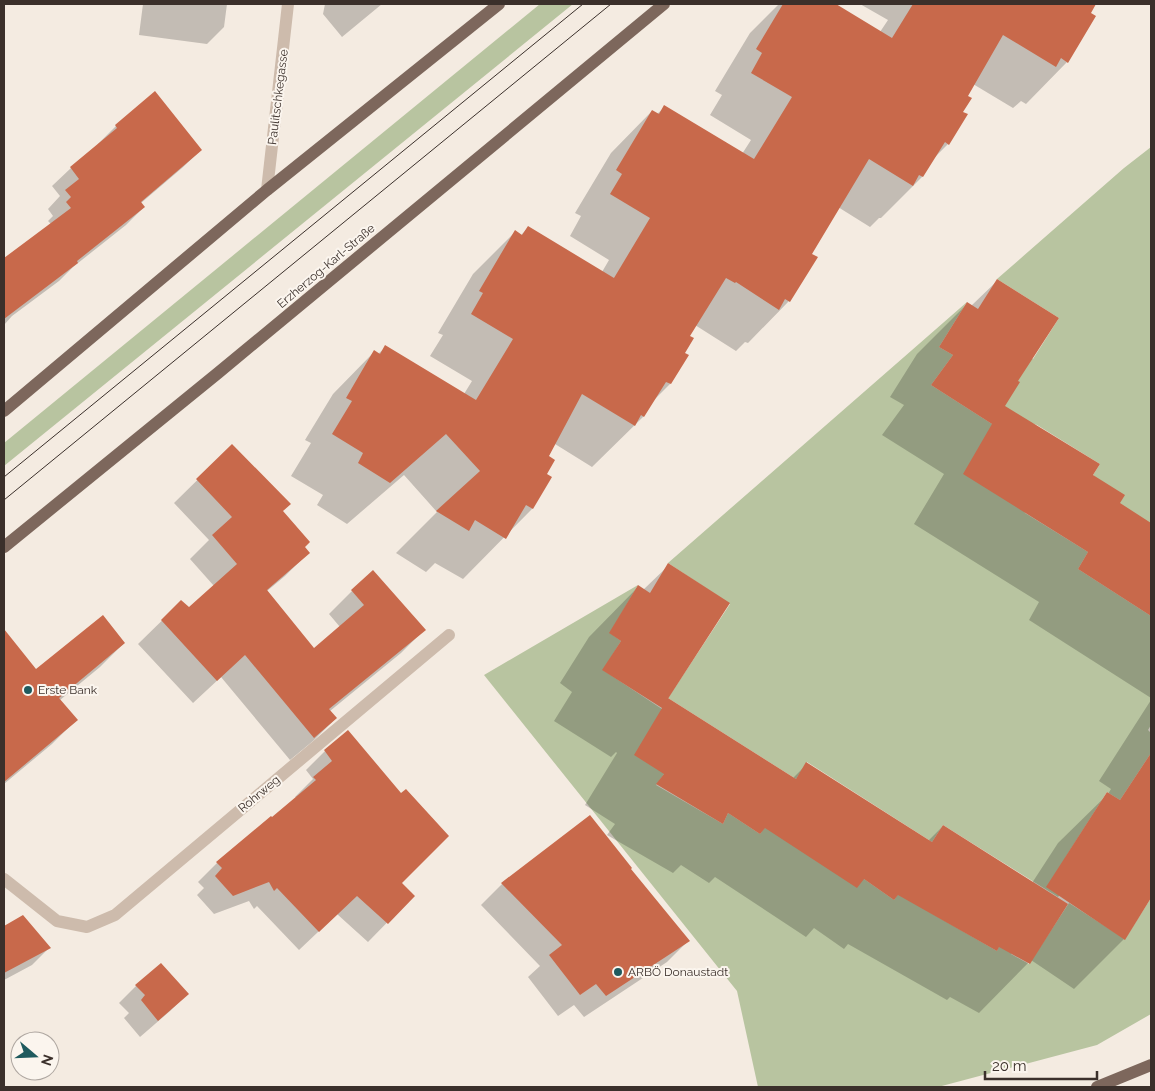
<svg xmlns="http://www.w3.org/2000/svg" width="1155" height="1091" font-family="Raleway,sans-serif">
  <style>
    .green { fill: #b8c4a0 }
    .shadow { fill: #0003 }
    .building { fill: #c8694b }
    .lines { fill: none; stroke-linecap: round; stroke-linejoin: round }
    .minor { stroke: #cdbbac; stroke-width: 12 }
    .major { stroke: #7d675c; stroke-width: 12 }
    .tram { stroke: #3b302b; stroke-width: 1 }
    .poi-dot { fill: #1f5a5e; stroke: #fbf5ee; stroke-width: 2 }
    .labels { text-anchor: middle; stroke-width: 4; stroke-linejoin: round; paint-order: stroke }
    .street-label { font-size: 12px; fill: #3b302b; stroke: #fbf5ee }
    .poi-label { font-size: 12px; fill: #3b302b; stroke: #fbf5ee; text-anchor: start }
  </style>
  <rect width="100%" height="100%" fill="#f4ebe1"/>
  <path class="green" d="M 540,4 L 573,4 L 4,466 L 4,443 Z
    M 1151,147 L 1151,523 L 1150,523 L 1144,532 L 1093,475 L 1100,464 L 1037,425 L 1000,413 L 1007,375 L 1021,352 L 1033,359 L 1059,318 L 997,279 L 1124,168 Z
    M 967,302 L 939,347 L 953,355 L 931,385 L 992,424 L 1025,513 L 1088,552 L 1078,569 L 1151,616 L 1151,725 L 1148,730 L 1151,733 L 1151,753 L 1120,800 L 1107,792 L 1065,858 L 1062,892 L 1058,897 L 943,825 L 932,842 L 807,762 L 796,779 L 668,698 L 730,604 L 668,563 Z
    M 638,585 L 610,633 L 621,641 L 603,670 L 662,709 L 664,774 L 656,785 L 723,824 L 728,813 L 760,834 L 771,819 L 864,879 L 894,900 L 906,883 L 931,913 L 997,951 L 1001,941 L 1013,947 L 1011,954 L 1029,964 L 1069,903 L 1125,939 L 1151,898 L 1151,1014 L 1097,1045 L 938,1087 L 758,1087 L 737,991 L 484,675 Z"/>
  <path class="shadow" d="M 143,4 L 227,4 L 224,27 L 207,44 L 139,35 Z
    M 325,4 L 382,4 L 342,37 L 323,14 Z
    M 779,4 L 833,4 L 880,32 L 888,20 L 860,4 L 1095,4 L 1089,13 L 1067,62 L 1026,104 L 1021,101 L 1013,108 L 973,84 L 966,96 L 962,112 L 948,144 L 933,159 L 922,177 L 881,218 L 879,218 L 870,227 L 838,207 L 810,254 L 789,301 L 748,343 L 745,342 L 736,351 L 695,325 L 688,336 L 670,384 L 653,401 L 643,417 L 592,467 L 555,444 L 548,457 L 545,475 L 550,478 L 532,509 L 463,579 L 435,563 L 426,572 L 396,553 L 437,512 L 404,475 L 347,524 L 317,505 L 323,495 L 291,476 L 311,443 L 305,440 L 333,394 L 374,352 L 378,354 L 386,347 L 464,394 L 472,381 L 430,356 L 443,335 L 438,333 L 473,274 L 515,232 L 521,235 L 528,228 L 602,272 L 609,260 L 570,236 L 581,216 L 575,213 L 611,153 L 652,111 L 657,114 L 665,107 L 742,154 L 751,140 L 710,115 L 722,95 L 715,91 L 750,33 Z
    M 116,126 L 201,150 L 182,168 L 141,203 L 144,207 L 126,225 L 73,267 L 59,281 L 12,316 L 4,325 L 4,260 L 51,224 L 48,221 L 53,216 L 48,209 L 60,196 L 52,186 L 71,168 L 99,145 L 98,144 Z
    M 997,281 L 1017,382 L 1003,406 L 1091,476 L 1118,503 L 1151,524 L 1151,698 L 1029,620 L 1039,602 L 914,524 L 944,474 L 882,435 L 904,405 L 890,397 L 917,354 L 967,304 L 971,306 Z
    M 232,446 L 282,511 L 303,547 L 308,553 L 285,576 L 267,591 L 314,650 L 340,627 L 329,614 L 352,591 L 424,630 L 401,653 L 330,711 L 336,718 L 313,741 L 290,760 L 221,677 L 193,703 L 138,644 L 181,602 L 189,609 L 214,586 L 190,559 L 209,540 L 174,503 Z
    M 669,565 L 664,703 L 793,778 L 807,764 L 928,841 L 943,826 L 1032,883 L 1058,843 L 1108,794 L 1111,789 L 1099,781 L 1151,700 L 1151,896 L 1124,939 L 1074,989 L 1031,960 L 979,1013 L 950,997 L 947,1000 L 848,944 L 844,949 L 814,928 L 806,937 L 715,877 L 709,883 L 681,865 L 673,873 L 607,835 L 615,824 L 585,805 L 617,753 L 616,752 L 611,757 L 554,721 L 572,692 L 560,683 L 589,637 L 638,587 L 643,590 Z
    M 124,643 L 100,667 L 60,700 L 76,720 L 52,744 L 4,784 L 4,661 L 36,671 Z
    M 348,732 L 400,883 L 413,896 L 368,942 L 337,914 L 299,950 L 257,906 L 254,909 L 249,901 L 214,914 L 197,895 L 204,888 L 198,882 L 217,863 L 297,798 L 295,797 L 313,779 L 306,770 L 325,751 Z
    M 630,869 L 688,941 L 667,962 L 584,1017 L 574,1005 L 558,1016 L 528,977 L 540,966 L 481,905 L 502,884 Z
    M 22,916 L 49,948 L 32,965 L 4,980 L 4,928 Z
    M 136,986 L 187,994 L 170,1011 L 140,1037 L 124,1018 L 129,1013 L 119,1003 Z"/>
  <path class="building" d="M 783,4 L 836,4 L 892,38 L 913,4 L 1096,4 L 1091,13 L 1096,16 L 1068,63 L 1061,58 L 1056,67 L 1003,35 L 968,96 L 972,98 L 963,112 L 968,114 L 949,145 L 945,142 L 923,177 L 919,175 L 913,186 L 869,159 L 812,254 L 818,257 L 790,302 L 785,299 L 779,310 L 736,282 L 735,283 L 726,278 L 690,336 L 694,338 L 685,353 L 689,355 L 671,384 L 666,382 L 644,417 L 641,415 L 635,426 L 582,394 L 549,456 L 555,460 L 547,474 L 552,477 L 533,509 L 526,505 L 506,539 L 475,520 L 469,531 L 436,511 L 480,471 L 446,434 L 390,483 L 358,463 L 363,453 L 332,434 L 352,401 L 346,398 L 374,350 L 380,354 L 385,345 L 476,400 L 513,339 L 471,314 L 483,293 L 479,291 L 515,230 L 522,235 L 528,226 L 614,278 L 650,218 L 610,194 L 622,174 L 616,170 L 652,110 L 659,114 L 664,105 L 754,159 L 792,97 L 751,73 L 762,53 L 756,49 Z
    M 155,91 L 202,150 L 141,202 L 145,207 L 77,261 L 78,263 L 4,319 L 4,258 L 71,208 L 66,202 L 71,197 L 65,190 L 79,179 L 70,167 L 117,128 L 115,125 Z
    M 997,279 L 1059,318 L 1018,381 L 1020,382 L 1005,406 L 1100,464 L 1093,475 L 1125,495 L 1120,503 L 1151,523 L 1151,616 L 1078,569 L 1088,552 L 963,474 L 992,424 L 931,385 L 953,355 L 939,347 L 967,302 L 978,309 Z
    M 232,444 L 291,504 L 283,511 L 310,542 L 305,547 L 310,553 L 267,590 L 314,648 L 364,605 L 351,590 L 373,570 L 426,630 L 329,709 L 337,718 L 314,738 L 245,655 L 217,681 L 161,620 L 181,600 L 189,607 L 237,564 L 212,535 L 232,517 L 196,479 Z
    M 668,563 L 730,603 L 662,708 L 602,670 L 621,641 L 609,633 L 638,585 L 650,593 Z
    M 103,615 L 125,643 L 59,698 L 78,720 L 4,782 L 4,629 L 36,669 Z
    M 668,698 L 796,779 L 806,762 L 932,842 L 943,825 L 1068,904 L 1030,964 L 999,947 L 997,951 L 898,895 L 894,900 L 864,879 L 857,888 L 765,828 L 760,834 L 728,813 L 723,824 L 656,784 L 664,774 L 634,755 Z
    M 348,730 L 401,793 L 406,789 L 449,836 L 402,883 L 415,896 L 388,924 L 357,896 L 319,932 L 277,888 L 274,891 L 269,882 L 233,896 L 215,876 L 222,868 L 216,862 L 271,816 L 272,817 L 316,780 L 313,777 L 332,761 L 324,750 Z
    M 1151,753 L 1151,898 L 1125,940 L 1046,887 L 1107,792 L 1120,800 Z
    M 590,815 L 632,868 L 631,869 L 690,941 L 606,996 L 596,984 L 580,995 L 549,955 L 562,945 L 501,883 Z
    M 23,915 L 51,948 L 4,973 L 4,926 Z
    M 161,963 L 189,994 L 158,1021 L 141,1000 L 145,995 L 135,985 Z"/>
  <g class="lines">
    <path class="minor" d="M 267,190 L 288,4
      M 4,879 L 57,921 L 87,927 L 115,915 L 449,635"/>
    <path class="major" d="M 4,411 L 267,190 L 499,4
      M 4,547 L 218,373 L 664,4
      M 1097,1087 L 1151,1065"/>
    <path class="tram" d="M 4,477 L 583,4
      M 4,500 L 611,4"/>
  </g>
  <g class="poi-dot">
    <circle cx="28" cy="690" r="5"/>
    <circle cx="618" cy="972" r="5"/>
  </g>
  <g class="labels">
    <g class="street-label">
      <text transform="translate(278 97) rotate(-83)" y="4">Paulitschkegasse</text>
      <text transform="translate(326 266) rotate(-40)" y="4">Erzherzog-Karl-Straße</text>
      <text transform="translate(259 794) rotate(-40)" y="4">Rohrweg</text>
    </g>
    <g class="poi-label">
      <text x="38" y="694">Erste Bank</text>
      <text x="628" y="976">ARBÖ Donaustadt</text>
    </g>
  </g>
  <rect width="1155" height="1091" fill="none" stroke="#3b302b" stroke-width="10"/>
  <g transform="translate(35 1056) rotate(109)"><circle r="24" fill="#fbf5ee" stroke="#aea6a0"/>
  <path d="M0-4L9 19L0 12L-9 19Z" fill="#1f5a5e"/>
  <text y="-8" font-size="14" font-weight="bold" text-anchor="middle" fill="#3b302b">N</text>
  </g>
  <path d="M985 1071v8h112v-8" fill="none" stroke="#3b302b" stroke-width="2.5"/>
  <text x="992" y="1071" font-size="15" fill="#3b302b" stroke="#fbf5ee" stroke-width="4" paint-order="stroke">20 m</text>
</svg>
